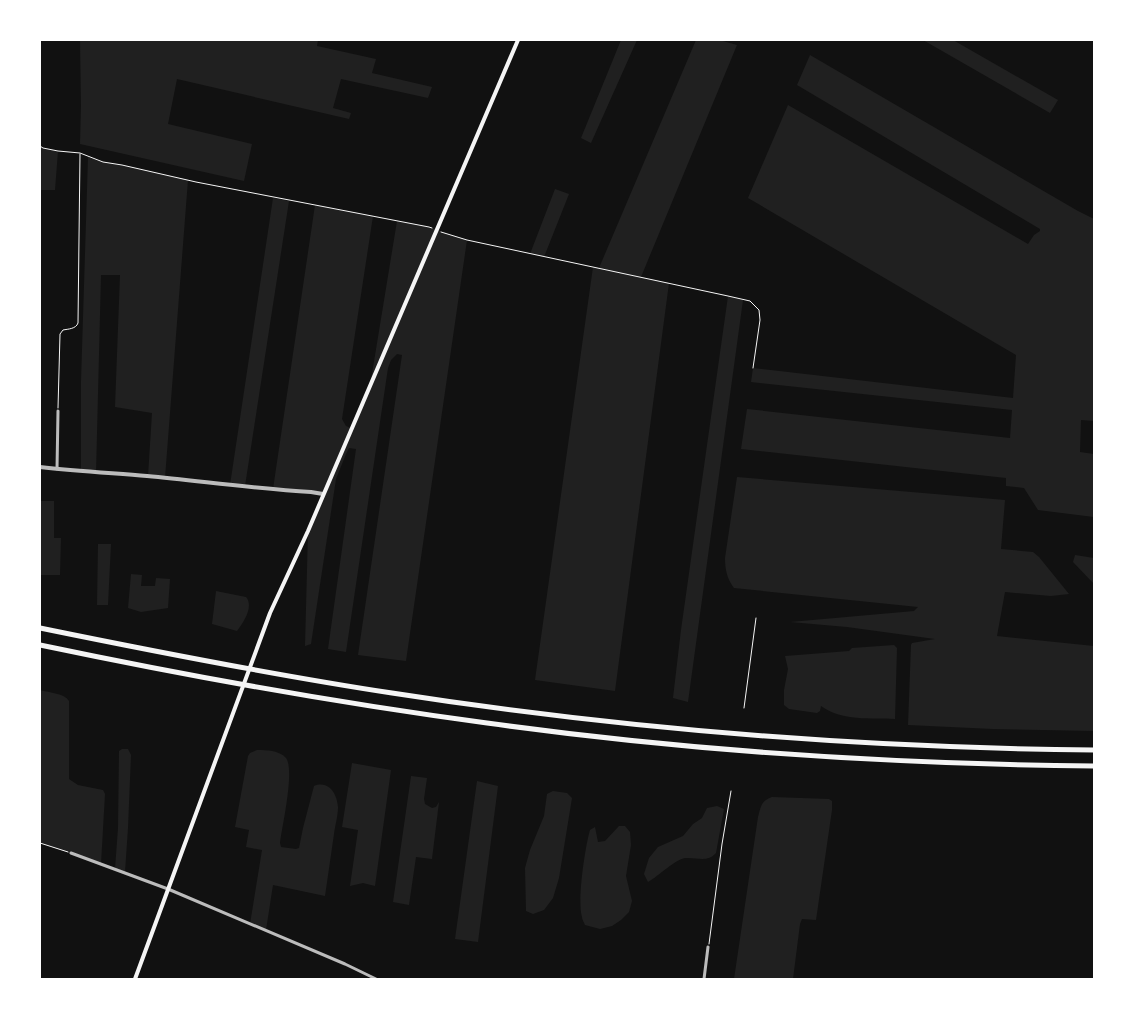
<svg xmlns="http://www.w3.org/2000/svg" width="1134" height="1019" font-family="Commissioner,sans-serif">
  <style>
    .green { fill: #202020 }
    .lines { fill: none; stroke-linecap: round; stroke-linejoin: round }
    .path { stroke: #f5f5f5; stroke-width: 1 }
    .minor { stroke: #bcbcbc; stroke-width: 3 }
    .tertiary { stroke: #bcbcbc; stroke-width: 4 }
    .secondary { stroke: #f5f5f5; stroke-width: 4 }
    .motorway { stroke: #f5f5f5; stroke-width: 5 }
  </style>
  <rect width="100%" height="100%" fill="#111"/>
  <path class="green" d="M 80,40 L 318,40 L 317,46 L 376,59 L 372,73 L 432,87 L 428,98 L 341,79 L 333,108 L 351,113 L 349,119 L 177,79 L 168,124 L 252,144 L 244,181 L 80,144 L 81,106 Z
    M 621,40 L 637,40 L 591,143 L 581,138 Z
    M 696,40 L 719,40 L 737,45 L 641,277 L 669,283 L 615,691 L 535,680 L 593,267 L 599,268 Z
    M 923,40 L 953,40 L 1058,100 L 1050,113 Z
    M 810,55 L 1078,211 L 1094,219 L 1094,421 L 1081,420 L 1080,452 L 1094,454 L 1094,517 L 1038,510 L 1024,488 L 1006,486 L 1006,478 L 741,449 L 747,409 L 1010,438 L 1012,410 L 751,382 L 753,368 L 1013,398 L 1016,355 L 748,198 L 788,105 L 1028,244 L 1034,235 L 1040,231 L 1040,229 L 797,85 Z
    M 40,146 L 43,148 L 58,151 L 55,190 L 40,190 Z
    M 88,157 L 103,162 L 122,165 L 188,180 L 165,478 L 148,476 L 152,413 L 115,407 L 120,275 L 101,275 L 96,473 L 81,471 L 81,381 Z
    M 555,189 L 569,194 L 544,257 L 530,254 Z
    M 273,198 L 289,201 L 245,486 L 230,485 Z
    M 315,205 L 373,216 L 342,419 L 346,426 L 351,428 L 370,386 L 397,221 L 429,227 L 467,240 L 406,661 L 358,655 L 402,355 L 397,354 L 391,360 L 388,368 L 346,652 L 328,649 L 356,449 L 349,448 L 346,454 L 336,479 L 311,644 L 305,646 L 308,531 L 323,494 L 273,489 Z
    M 728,296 L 743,300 L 688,702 L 673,698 L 681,630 Z
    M 737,477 L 1005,500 L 1001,549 L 1033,552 L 1039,557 L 1069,594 L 1051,596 L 1005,592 L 997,636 L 1094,646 L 1094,731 L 993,729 L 908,725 L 911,645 L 912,643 L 935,639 L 847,627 L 790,622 L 914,611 L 918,607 L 734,588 C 727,579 725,569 725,558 Z
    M 40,501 L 54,501 L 54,538 L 61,538 L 60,575 L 40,575 Z
    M 98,544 L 111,544 L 108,605 L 97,605 Z
    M 1075,555 L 1094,558 L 1094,584 L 1073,562 Z
    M 131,574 L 142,575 L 141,586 L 155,586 L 156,578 L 170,579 L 168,608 L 141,612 L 128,608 Z
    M 216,591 L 246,597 C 254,606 244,622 237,631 L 212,624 Z
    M 894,645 L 897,648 L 895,719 C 872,718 841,721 821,706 L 820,711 L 817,713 L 789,709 L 784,705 L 784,690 L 788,669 L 785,656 L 849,651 L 852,648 Z
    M 40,690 C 50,693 64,693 69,701 L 69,779 L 78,785 L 103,790 L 105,794 L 101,864 L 40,843 Z
    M 122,749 L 128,749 L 131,755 L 128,828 L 125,872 L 115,869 L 118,828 L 119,751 Z
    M 257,750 C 266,750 279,750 286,758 C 295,770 282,827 280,843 L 281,847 L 296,849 L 299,848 L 303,828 L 314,786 C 329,780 337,794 338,807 C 338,816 335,826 334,834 C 331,855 328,875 325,896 L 273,885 L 266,930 L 250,924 L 262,850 L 246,847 L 249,830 L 235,827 L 248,756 L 250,753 Z
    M 352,763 L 391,770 L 375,886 L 363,883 L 350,886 L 358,830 L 342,827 Z
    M 411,776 L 427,778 L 424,799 L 425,804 L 432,808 L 436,807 L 439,802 L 432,859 L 416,857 L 409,905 L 393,902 Z
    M 477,781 L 498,786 L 478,942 L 455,939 Z
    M 553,791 L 567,793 L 572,798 L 559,878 L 553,898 L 544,910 L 533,914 L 526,911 L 525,868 L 530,850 L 544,816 L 547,794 Z
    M 772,797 L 829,799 L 832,801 L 832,810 L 816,920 L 802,919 L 800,924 L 793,979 L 734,979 L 758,817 C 761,806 761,801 772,797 Z
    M 717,806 L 724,809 L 716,853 C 707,863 697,857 686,858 C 675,859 659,876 648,882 L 644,874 L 649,858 L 658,847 L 683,836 L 693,824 L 702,818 L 707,808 Z
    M 619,826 L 625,826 L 630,832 L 631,845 L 626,876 L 632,901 L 629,912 L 621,920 L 612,926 L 600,929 L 585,925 C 584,922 582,920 582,917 C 577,901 585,847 590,830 L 595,827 L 598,842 L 605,841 Z"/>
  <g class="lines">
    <path class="path" d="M 40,146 L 43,148 L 58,151 L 80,153 L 103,162 L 122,165 L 196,182 L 429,227 L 432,228
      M 441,232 L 467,240 L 728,296 L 750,301 L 759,310 L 760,320 L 753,368
      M 58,408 L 60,334 L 63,330 C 68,329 76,329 78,323 L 80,154
      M 744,708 L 756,618
      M 40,843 L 68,852
      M 709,944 L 722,844 L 731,791"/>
    <path class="minor" d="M 57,469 L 58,411
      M 71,853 L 168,889 L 345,964 L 376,979
      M 704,979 L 708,947"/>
    <path class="tertiary" d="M 40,467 C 76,471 111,473 147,476 C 201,481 256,489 311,492 L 323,494"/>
    <path class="secondary" d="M 135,979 L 270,613 L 308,531 L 518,40"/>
    <path class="motorway" d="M 40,628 C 157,652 274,675 392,693 C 624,729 859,748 1094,750
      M 40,645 C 188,676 337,703 487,723 C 688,751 891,764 1094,766"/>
  </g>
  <rect width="1134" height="1019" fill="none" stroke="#ffffff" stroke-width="82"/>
</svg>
